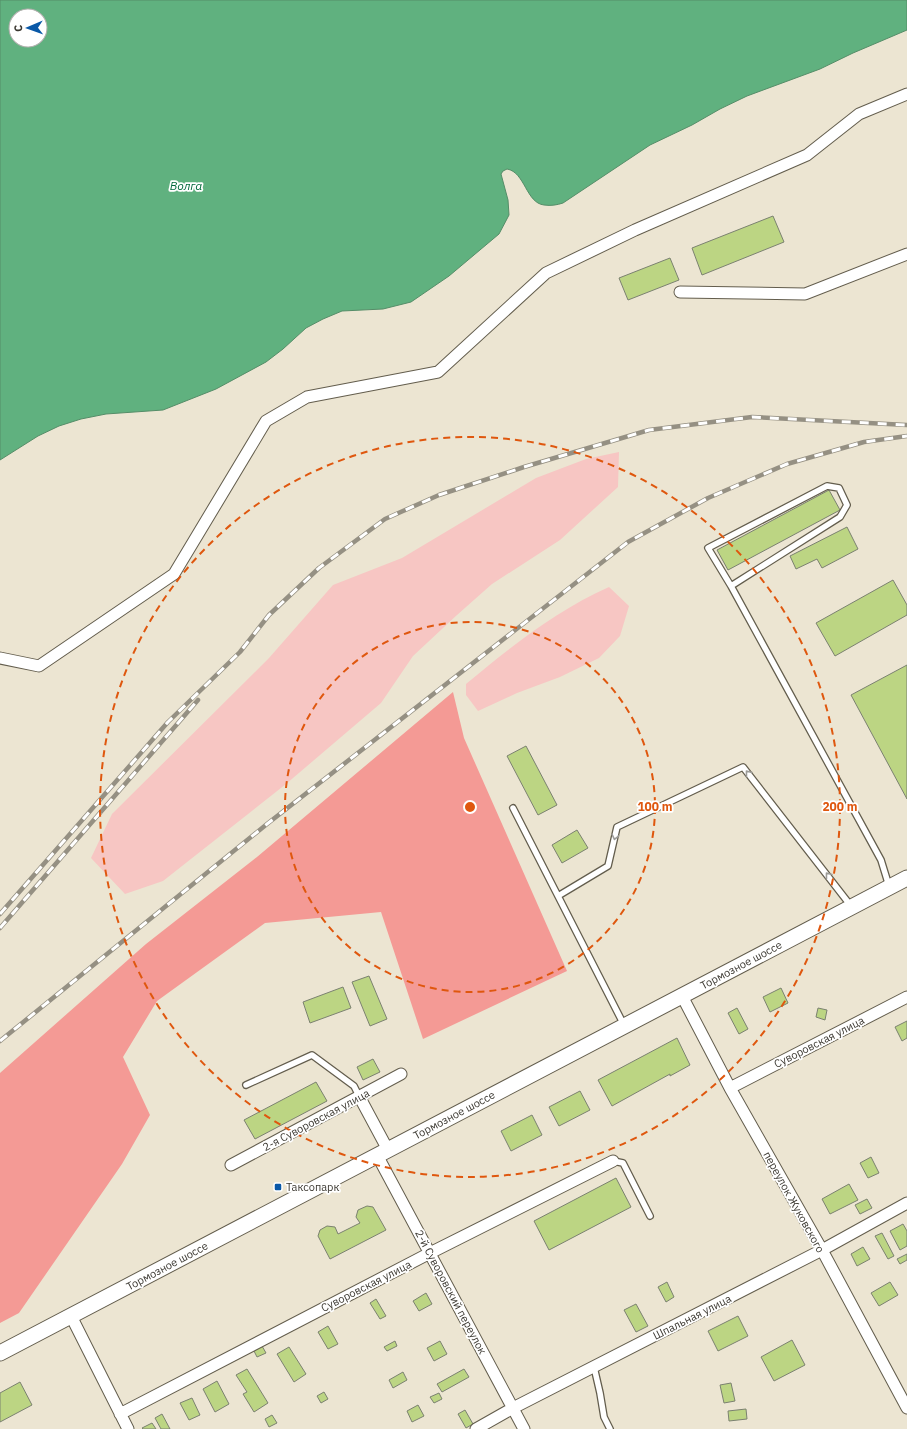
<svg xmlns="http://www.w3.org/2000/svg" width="907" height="1429" font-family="'IBM Plex Sans',sans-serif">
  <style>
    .green { fill: #f7c6c3 }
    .forest { fill: #f49a95 }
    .water { fill: #60b17f; stroke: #558d68; fill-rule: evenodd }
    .building { fill: #bcd583; stroke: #7b8170 }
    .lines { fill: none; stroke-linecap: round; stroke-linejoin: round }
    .lane-casing { stroke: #635d4d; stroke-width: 8 }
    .street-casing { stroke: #635d4d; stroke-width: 13 }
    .secondary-casing { stroke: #635d4d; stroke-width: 17 }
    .lane { stroke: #fff; stroke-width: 5.5 }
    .street { stroke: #fff; stroke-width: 11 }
    .secondary { stroke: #fff; stroke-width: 15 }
    .rail-casing { stroke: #959083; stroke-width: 4.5 }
    .rail { stroke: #fff; stroke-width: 3; stroke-dasharray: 9; stroke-linecap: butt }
    .oneway { stroke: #9d9c98 }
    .ring { fill: none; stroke: #df570e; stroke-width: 2; stroke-dasharray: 7 5 }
    .poi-dot { fill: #0958a7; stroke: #fff; stroke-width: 1.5 }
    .labels { text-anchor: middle; stroke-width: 3.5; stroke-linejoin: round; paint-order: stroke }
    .street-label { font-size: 11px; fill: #3b3831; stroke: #fff }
    .poi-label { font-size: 11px; fill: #3b3831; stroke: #fff; text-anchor: start }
    .water-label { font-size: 12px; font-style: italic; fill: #00683a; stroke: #fff }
    .centre { fill: #df570e; stroke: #fff; stroke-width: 2 }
    .ring-label { font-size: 12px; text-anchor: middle; font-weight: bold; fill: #df570e; stroke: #fff; stroke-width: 3.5; stroke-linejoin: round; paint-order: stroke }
  </style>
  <rect width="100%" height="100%" fill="#ece5d2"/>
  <path class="green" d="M 619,452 L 618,487 L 560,540 L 492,584 L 457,615 L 413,656 L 381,703 L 286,784 L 163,881 L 125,894 L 91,858 L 112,814 L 269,658 L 333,585 L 402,558 L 536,478 L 586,459 Z
    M 609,587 L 629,606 L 620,636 L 599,658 L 560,677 L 517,693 L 478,711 L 466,695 L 466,684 C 509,648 557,610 609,587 Z"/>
  <path class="forest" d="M 453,692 L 464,738 L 567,971 L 423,1039 L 381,912 L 265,923 L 157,1001 L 123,1057 L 150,1115 L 122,1164 L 19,1313 L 0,1323 L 0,1073 L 146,944 L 257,857 Z"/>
  <path class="water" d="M 0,0 L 907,0 L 907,30 L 853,53 L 820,69 L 747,96 L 720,109 L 692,125 L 650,145 L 563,203 C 557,205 551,206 544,205 C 526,203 525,172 507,169 L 503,171 L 501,174 L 508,200 L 509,215 L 499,234 L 449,276 L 411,302 L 383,309 L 342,311 L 323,319 L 306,328 L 283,349 L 266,362 L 216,389 L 163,410 L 106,414 L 81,419 L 59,426 L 38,436 L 0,460 ZM 16,16 L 40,16 L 40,40 L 16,40 Z"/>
  <path class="building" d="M 773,216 L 784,242 L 702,275 L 692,248 Z
    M 670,258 L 679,280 L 628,300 L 619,278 Z
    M 829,490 L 840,510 L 728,570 L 717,550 Z
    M 847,527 L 858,549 L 822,568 L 817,559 L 796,569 L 790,556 Z
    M 893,580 L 907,605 L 907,615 L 835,656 L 816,623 Z
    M 907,665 L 907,799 L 851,695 Z
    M 526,746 L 557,805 L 538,815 L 507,756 Z
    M 577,830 L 588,848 L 562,863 L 552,845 Z
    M 369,976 L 387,1019 L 370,1026 L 352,982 Z
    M 343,987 L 351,1008 L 310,1023 L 303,1002 Z
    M 781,988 L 788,1003 L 770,1012 L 763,997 Z
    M 737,1008 L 748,1029 L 739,1034 L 728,1013 Z
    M 818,1008 L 827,1010 L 825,1020 L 816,1017 Z
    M 907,1021 L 907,1038 L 902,1041 L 895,1027 Z
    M 677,1038 L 690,1065 L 670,1076 L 670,1074 L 612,1106 L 598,1080 Z
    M 373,1059 L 380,1072 L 363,1080 L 357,1067 Z
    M 316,1082 L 327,1101 L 255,1139 L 244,1120 Z
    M 580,1091 L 590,1110 L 559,1126 L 549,1107 Z
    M 532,1115 L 542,1135 L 511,1151 L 501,1131 Z
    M 871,1157 L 879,1173 L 868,1178 L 860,1163 Z
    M 616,1178 L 631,1207 L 549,1250 L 534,1221 Z
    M 849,1184 L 858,1200 L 830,1214 L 822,1199 Z
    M 867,1199 L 872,1208 L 860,1214 L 855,1205 Z
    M 367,1206 L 373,1207 L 386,1230 L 330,1259 L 318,1236 L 320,1230 L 327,1226 L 335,1227 L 338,1234 L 360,1223 L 356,1217 L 358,1210 Z
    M 903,1224 L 907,1231 L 907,1246 L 900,1250 L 890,1231 Z
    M 882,1233 L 894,1256 L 888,1259 L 875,1236 Z
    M 863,1247 L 870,1259 L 857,1266 L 851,1254 Z
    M 907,1254 L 907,1260 L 900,1264 L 897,1259 Z
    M 667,1282 L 674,1297 L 666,1302 L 658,1287 Z
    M 890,1282 L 898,1295 L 879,1306 L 871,1293 Z
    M 426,1293 L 432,1304 L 419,1311 L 413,1301 Z
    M 376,1299 L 386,1316 L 380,1319 L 370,1303 Z
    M 636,1304 L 648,1326 L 636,1332 L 624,1310 Z
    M 738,1316 L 748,1336 L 718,1351 L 708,1331 Z
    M 328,1326 L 338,1344 L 328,1349 L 318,1332 Z
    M 792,1340 L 805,1365 L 774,1381 L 761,1357 Z
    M 395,1341 L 397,1346 L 387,1351 L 384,1347 Z
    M 440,1341 L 447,1354 L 434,1361 L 427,1348 Z
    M 262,1346 L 266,1353 L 257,1357 L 254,1351 Z
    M 289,1347 L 306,1374 L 294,1382 L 277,1354 Z
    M 247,1369 L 268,1403 L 254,1412 L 243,1394 L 247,1392 L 236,1375 Z
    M 464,1369 L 469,1377 L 442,1392 L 437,1384 Z
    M 403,1372 L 407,1380 L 393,1388 L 389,1380 Z
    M 217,1381 L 229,1404 L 215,1412 L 203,1389 Z
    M 20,1382 L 32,1405 L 0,1422 L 0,1393 Z
    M 731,1383 L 735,1401 L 724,1403 L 720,1385 Z
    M 324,1392 L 328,1399 L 321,1403 L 317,1396 Z
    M 439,1393 L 442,1399 L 434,1403 L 430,1397 Z
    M 192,1398 L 200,1415 L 189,1420 L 180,1403 Z
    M 418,1405 L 424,1416 L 412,1422 L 407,1411 Z
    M 746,1409 L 747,1419 L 729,1421 L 728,1411 Z
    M 465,1410 L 473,1424 L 466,1428 L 458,1414 Z
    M 162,1414 L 170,1429 L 161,1429 L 155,1418 Z
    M 272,1415 L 277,1423 L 269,1427 L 265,1419 Z
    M 152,1423 L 156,1429 L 143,1429 L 142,1428 Z"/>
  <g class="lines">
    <defs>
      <path id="lane" d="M 731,586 L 840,517 L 847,505 L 839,488 L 827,486 L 708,548 L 731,586 L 881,860 L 889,886
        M 513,808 L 624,1025
        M 558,896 L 608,866 L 617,827 L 743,767 L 851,906
        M 246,1085 L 312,1055 L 354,1086 L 359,1096
        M 613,1161 L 623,1163 L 650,1216
        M 594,1367 L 600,1393 L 604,1417 L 610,1429"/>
      <path id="street" d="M 680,292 L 805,294 L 907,254
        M 0,658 L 39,666 L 174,574 L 266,421 L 307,397 L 438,372 L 546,273 L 635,230 L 807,155 L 859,114 L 907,94
        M 682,996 L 730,1088 L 822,1250 L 907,1408
        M 730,1088 L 907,997
        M 359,1096 L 388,1150
        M 377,1155 L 524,1429
        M 231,1165 L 401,1074
        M 71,1316 L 128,1429
        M 120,1414 L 430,1253 L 613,1161
        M 476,1429 L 513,1408 L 822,1250 L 907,1203"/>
      <path id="secondary" d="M 0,1353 L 907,878"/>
    </defs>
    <use href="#lane" class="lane-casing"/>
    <use href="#street" class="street-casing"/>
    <use href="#secondary" class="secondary-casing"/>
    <use href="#lane" class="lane"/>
    <use href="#street" class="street"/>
    <use href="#secondary" class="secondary"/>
    <defs>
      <path id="rail" d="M 0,914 L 168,722 L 240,652 L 269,615 L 319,568 L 385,519 L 439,495 L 524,467 L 649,430 L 752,417 L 907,425
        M 0,928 L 198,700
        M 0,1041 L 267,824 L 628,542 L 708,498 L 787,464 L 864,442 L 907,436"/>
    </defs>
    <use href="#rail" class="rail-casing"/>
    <use href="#rail" class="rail"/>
  </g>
  <defs><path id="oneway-chevron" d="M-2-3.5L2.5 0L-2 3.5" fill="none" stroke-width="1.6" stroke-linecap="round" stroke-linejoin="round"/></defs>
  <g class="oneway">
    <use href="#oneway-chevron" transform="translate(748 773) rotate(-128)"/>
    <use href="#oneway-chevron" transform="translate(615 837) rotate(103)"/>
    <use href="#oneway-chevron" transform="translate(828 875) rotate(-128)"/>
  </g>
  <g class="ring">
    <circle cx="470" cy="807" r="185"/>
    <circle cx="470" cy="807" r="370"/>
  </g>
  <rect class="poi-dot" x="274" y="1183" width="8" height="8" rx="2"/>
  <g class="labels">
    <g class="street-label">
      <text transform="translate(741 965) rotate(-28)" y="4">Тормозное шоссе</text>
      <text transform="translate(819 1042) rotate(-27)" y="4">Суворовская улица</text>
      <text transform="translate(454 1115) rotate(-28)" y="4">Тормозное шоссе</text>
      <text transform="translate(316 1120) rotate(-28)" y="4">2-я Суворовская улица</text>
      <text transform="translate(794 1202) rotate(61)" y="4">переулок Жуковского</text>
      <text transform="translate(167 1266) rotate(-28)" y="4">Тормозное шоссе</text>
      <text transform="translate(366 1286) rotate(-27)" y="4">Суворовская улица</text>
      <text transform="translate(451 1292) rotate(62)" y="4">2-й Суворовский переулок</text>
      <text transform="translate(692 1317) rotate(-27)" y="4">Шпальная улица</text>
    </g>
    <g class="poi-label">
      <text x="286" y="1191">Таксопарк</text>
    </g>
    <g class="water-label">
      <text x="186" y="190">Волга</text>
    </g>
  </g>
  <circle cx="470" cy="807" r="6" class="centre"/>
  <g class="ring-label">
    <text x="655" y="811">100 m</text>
    <text x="840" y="811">200 m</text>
  </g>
  <g transform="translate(28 28) rotate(268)"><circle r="19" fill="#ffffff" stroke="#b1afad"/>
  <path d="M0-3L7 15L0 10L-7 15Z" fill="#0958a7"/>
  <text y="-6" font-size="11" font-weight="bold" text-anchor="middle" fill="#3b3831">С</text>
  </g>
</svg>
